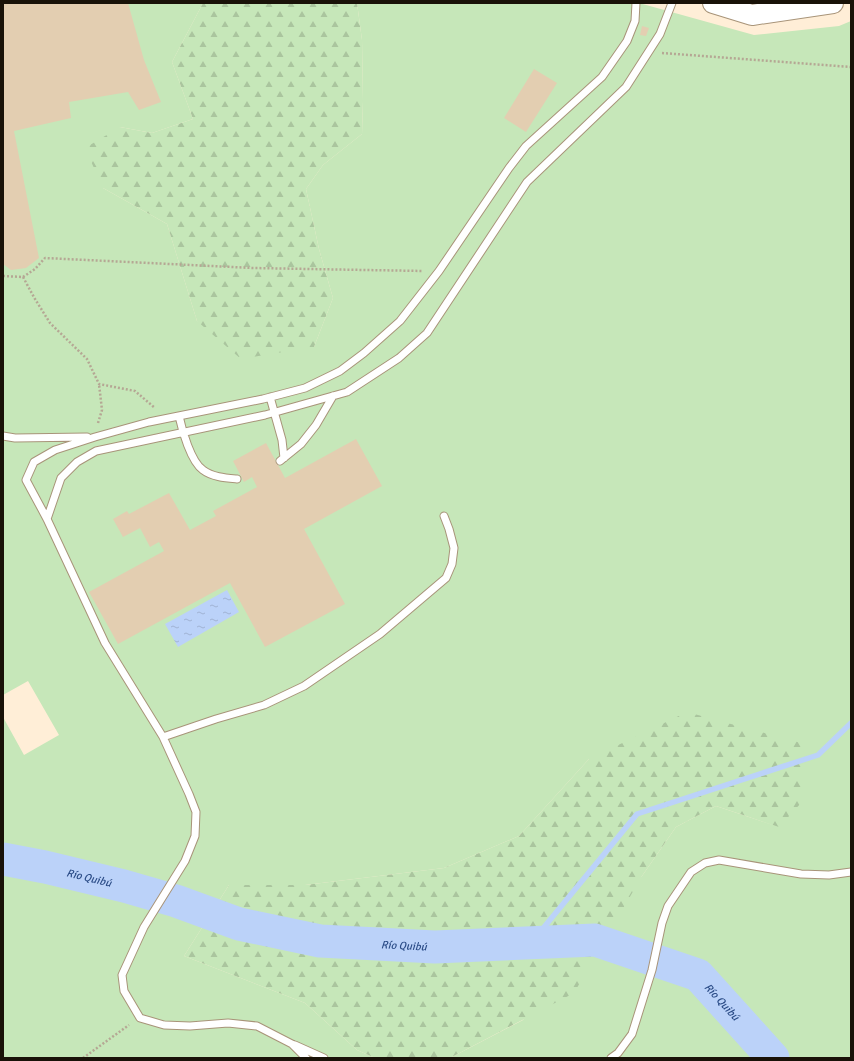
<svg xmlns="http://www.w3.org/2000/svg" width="854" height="1061" font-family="Signika,sans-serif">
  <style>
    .grass { fill: #c6e7b9 }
    .forest { fill: url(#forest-firs) }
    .water { fill: url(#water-ripples) }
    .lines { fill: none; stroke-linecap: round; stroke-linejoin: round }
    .stream { stroke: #bbd2f9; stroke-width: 5.5 }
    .river { stroke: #bbd2f9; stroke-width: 33 }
    .building { fill: #e3ceb1 }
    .lane-casing { stroke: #a89479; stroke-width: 9 }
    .secondary-casing { stroke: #a89479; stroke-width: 22 }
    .path { stroke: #b5a794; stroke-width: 2.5; stroke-dasharray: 2 2; stroke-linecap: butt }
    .lane { stroke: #fff; stroke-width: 7 }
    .secondary { stroke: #fff; stroke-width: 20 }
    .labels { text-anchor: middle; stroke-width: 3; stroke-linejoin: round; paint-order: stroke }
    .water-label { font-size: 11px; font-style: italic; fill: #2b4c87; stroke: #fefefe }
  </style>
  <defs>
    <pattern id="forest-firs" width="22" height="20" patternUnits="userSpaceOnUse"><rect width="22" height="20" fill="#c6e7b9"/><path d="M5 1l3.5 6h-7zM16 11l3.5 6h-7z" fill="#aac59e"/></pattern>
    <pattern id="water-ripples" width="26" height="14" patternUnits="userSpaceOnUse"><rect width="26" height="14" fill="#bbd2f9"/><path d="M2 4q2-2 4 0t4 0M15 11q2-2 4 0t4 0" fill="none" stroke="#a0b3d4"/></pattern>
  </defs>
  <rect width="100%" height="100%" fill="#ffeed7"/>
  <path class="grass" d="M 3,3 L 203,3 L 172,62 L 193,119 L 152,133 L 120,127 L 103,188 L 167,224 L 197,321 L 314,347 L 333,298 L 319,249 L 306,189 L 323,165 L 362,134 L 363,101 L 362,40 L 357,3 L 639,3 L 754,35 L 839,26 L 851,21 L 851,1058 L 450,1058 L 523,1020 L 642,876 L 676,827 L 716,806 L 779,827 L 589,759 L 519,836 L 444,868 L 305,885 L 229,885 L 184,956 L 305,1003 L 357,1050 L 375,1058 L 3,1058 L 3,717 L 24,755 L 59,735 L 28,681 L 3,695 Z"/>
  <path class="forest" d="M 203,3 L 357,3 L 362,40 L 363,101 L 362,134 L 323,165 L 306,189 L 319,249 L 333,298 L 314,347 L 241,359 L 197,321 L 167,224 L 103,188 L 85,148 L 120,127 L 152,133 L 193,119 L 172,62 Z
    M 687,712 L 805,744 L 801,803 L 779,827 L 716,806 L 676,827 L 642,876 L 574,993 L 450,1058 L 375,1058 L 357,1050 L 305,1003 L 184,956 L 229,885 L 305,885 L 444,868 L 519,836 L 589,759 Z"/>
  <path class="water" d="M 227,590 L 239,612 L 178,647 L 165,624 Z"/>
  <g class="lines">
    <path class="stream" d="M 531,943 L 637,814 L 818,755 L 851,723"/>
    <path class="river" id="s1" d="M 3,859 L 45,867 L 124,886 L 176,901 L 239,924 L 320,941 L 435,947 L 595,940 L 698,975 L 773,1058"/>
  </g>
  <path class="building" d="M 3,3 L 128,3 L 144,60 L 161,102 L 139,110 L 128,92 L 69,102 L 71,118 L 14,131 L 39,258 L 26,268 L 11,270 L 3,264 Z
    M 642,26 L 649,28 L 646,36 L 640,35 Z
    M 534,69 L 557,83 L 526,132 L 504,118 Z
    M 356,439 L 382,486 L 304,529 L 345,604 L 265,647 L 230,583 L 118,644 L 89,592 L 164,551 L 159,542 L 150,547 L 140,528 L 123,537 L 113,519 L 127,511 L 129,514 L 169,493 L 190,530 L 216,516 L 213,511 L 257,487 L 252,477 L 244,482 L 233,461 L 266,443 L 285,478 Z"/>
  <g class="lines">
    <defs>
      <path id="lane" d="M 270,397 L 282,440 L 284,458
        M 179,416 C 182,430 191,462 203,470 C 212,477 226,478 237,479
        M 3,436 L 15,438 L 87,437
        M 280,461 L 301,444 L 316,425 L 333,396
        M 47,519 L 61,478 L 77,462 L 96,451 L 265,415 L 347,392 L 399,358 L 427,333 L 527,182 L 626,87 L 660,34 L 672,3
        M 163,737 L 216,719 L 264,705 L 304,686 L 380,634 L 446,578 L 452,564 L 454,548 L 449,529 L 444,516
        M 295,1045 L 324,1058
        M 306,1058 L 292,1044 L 257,1026 L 228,1023 L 190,1026 L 164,1025 L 140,1018 L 124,991 L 122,975 L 144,927 L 185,861 L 195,836 L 196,812 L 189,794 L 163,737 L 105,643 L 47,519 L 26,480 L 34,462 L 55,450 L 95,437 L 149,422 L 263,399 L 305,388 L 340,371 L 364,353 L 400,321 L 439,271 L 509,168 L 526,146 L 602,77 L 627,41 L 635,21 L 636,3
        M 611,1058 L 618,1053 L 632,1034 L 652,970 L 662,923 L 668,906 L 691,872 L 705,863 L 719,860 L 801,874 L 829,875 L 851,872"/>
      <path id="secondary" d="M 713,3 L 752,15 L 833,3"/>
    </defs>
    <use href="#lane" class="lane-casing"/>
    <use href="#secondary" class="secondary-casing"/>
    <path class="path" d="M 662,53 L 851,67
      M 3,276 L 23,277 L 35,269 L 45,258 L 253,268 L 423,271
      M 23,277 L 35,299 L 50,323 L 87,359 L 99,384 L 135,391 L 155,408
      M 98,423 L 102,410 L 99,384
      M 83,1058 L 129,1025"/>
    <use href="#lane" class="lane"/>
    <use href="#secondary" class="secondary"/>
  </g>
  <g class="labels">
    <g class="water-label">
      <text dy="4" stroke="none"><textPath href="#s1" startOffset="88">Río Quibú</textPath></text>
      <text dy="4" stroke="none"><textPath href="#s1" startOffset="412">Río Quibú</textPath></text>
      <text dy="4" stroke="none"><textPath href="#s1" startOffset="748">Río Quibú</textPath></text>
    </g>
  </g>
  <rect width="854" height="1061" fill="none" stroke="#191208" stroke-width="8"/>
</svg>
